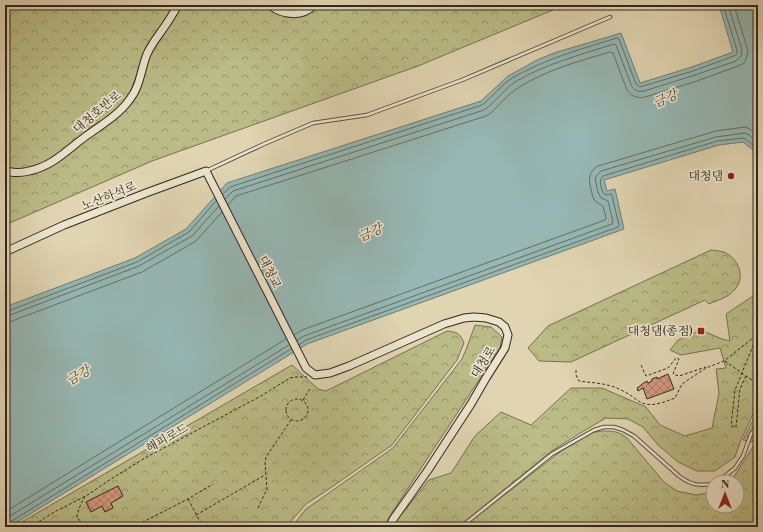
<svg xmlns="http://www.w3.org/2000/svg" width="763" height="532" font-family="'Libre Bodoni','Noto Serif KR',serif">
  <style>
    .forest { fill: url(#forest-crowns); stroke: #757252 }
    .water { fill: #96b7b3; stroke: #6d7e77 }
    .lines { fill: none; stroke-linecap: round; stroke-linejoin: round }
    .shore { stroke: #637068; stroke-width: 1 }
    .building { fill: url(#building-cross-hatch); stroke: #30281e }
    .lane-casing { stroke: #5c5343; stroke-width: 4.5 }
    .secondary-casing { stroke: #30281e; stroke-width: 9 }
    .path { stroke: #30281e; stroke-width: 1; stroke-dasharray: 3 2; stroke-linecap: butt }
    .lane { stroke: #ebe3cc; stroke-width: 2.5 }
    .secondary { stroke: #ebe3cc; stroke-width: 7 }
    .poi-dot { fill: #8f2418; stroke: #ebe3cc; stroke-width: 1.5 }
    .labels { text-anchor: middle; stroke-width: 3.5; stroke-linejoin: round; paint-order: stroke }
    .street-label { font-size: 12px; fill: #30281e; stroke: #ebe3cc }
    .poi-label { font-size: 12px; fill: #30281e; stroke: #ebe3cc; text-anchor: end }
    .water-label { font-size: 13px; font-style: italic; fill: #4a4c43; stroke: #ebe3cc }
  </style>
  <defs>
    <pattern id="forest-crowns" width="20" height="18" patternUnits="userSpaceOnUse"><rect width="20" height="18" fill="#babb86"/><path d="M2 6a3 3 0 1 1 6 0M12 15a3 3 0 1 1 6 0" fill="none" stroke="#98986d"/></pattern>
    <pattern id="building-cross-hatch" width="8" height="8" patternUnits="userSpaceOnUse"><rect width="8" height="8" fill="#d6987e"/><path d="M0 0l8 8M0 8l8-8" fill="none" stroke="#ae7c67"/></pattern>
  </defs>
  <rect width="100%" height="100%" fill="#e0d4b1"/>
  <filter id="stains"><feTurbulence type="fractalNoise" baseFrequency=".005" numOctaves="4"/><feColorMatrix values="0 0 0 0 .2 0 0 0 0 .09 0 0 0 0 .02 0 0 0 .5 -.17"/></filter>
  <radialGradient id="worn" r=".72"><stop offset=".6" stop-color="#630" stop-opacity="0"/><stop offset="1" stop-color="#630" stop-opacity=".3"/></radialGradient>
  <path class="forest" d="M 5,5 L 565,5 L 418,66 L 152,161 L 5,225 Z
    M 711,250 C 718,251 724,251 729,255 C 740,262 744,279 736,288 C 730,297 718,300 709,304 L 705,300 L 571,362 L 539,361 L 528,348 L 548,326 Z
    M 756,294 L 758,294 L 758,374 L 754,412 L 741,440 L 735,457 L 715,471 L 697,471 L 678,462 L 658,445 L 643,427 L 628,419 L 606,418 L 587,429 L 553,450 L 458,527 L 393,527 L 397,520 L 429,480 L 451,473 L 475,436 L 501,412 L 531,425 L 571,388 L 602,388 L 646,407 L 660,425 L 685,436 L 712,428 L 719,393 L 716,369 L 726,368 L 720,348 L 681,355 L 670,350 L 678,340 L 701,330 L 722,339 L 730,341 L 726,314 Z
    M 475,325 L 491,327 L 502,337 L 500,348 L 391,514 L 384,527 L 293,527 L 295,523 L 306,509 L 393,448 L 462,359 L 467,347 Z
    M 447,331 C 457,332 460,333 464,343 L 457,360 L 392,445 L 326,491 L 306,504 L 292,520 L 288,527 L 13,527 L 292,365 L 318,389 L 326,391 Z
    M 758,402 L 758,432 L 752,442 L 743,440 L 755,416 Z
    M 602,431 C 613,431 618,431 627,438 L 664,482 L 677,491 L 696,495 L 713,492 L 713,506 L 737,506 L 737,482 L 730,482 L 732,480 L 758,439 L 758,527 L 463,527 L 560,452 L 590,433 Z"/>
  <path class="water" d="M 719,5 L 758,5 L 758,154 L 743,142 L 719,145 L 604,180 L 607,191 L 615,189 L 624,229 L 307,344 L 9,527 L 5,527 L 5,307 L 135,258 L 186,229 L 227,183 L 481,101 L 508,76 L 537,60 L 554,53 L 621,33 L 640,83 L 692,67 L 733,52 Z"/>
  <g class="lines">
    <path class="shore" d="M 223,194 L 230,187 L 482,105 C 493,97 501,85 512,78 C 545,59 581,49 617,38 L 619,39 L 636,84 L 640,87 L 693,71 L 734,56 L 737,54 L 737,50 L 723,5
      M 225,199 L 233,191 L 484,110 L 487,108 C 496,100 506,88 515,82 C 545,64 580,55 614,44 L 616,45 L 632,87 C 635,91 639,92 644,91 L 695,75 L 736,61 L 741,56 L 742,50 L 728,5
      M 228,205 L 236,196 L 486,116 L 491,113 C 499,105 509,93 518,88 C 546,70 579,61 610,52 L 613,53 L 627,90 C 631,96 638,99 645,97 L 697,81 L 738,66 L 744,63 L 746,59 L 748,51 L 734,5
      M 5,311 L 8,311 L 137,262 L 189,232 L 216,201
      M 5,316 L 10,315 L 139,266 L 192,236 L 219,206
      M 5,322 L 12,321 L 142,272 L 196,241 L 222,212
      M 294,335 L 302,330 L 605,220 L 606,218 L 603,206 C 601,205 598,203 595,201 C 592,197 592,193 591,189 C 588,179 589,171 598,166 L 716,131 L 745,127 L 750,129 L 758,135
      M 297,340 L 304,336 L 612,224 L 613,222 L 608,201 L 601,198 L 598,192 L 595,179 L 597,175 L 601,171 L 716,137 L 745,133 L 749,135 L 758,143
      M 299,345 L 306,340 L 618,227 L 619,225 L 612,196 L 611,194 L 605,195 C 601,191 598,180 603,176 L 717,141 L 744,138 L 758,149
      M 5,512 L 286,339
      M 5,519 L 289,345
      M 7,527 L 8,524 L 10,522 L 291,349"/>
  </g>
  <path class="building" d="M 668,374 L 674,389 L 647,399 L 643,388 L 638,391 L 637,388 L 640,386 L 642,384 L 647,381 L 648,383 L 651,382 L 652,379 L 657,377 L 657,379 Z
    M 118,486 L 123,496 L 111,503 L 113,508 L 105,512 L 102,506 L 91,512 L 86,502 Z"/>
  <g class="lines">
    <defs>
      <path id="lane" d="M 206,171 L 264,144 L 313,123 L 367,115 L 462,80 L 610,17
        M 718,482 L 730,472 L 735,468 L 743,456 L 751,434 L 758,425
        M 461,527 L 552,454 L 594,430 L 604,427 L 614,427 L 623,430 L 634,436 L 679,476 C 691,485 698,486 713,484"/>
      <path id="secondary" d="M 270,5 C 282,15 302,18 314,5
        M 5,170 C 13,174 21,173 29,171 C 53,166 67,150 86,136 C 101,125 119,115 130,99 C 140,87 141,69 147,54 C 152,43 159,35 165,26 C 170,19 174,12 178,5
        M 5,252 L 64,225 L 146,193 L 206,171 L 306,368 L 315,375 L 330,373 L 349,366 L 444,324 L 464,318 L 474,317 L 486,318 L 499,322 L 505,327 L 508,335 L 505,348 L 486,378 L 471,404 L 428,470 L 394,518 L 389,527"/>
    </defs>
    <use href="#lane" class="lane-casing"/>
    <use href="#secondary" class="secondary-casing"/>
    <path class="path" d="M 725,361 L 746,376 L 758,384
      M 641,365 L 646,376 L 668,368 L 676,358 L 679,359 L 673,374 L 679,376 L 706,367
      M 576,370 L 576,375 L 579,381 C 593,383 608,383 621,390 C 628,393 634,398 640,402 C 651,408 664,402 675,398 L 682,384 L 706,368 L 724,361 L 758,334
      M 746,376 L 740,389 L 736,427 L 731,426 L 735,390 L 754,343 L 758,340
      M286 410a11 11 0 1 1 22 0a11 11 0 1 1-22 0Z
      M 303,400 L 310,389
      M 85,496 C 82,503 77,510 77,518 L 84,524 L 92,527
      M 188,499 L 203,527
      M 258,508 L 267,489 L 265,463 L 266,457 L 291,420
      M 196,515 L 265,475
      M 30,527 L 56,511 L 86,496 L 111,479 L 145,458 L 261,396 L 290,378 L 295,377 L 307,377
      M 133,527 L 188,499 L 213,484"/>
    <use href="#lane" class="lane"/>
    <use href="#secondary" class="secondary"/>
  </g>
  <g class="poi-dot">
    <circle cx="731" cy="176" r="4"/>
    <rect x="697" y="327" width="8" height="8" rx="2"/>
  </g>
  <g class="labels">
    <g class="street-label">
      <text transform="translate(97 112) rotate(-40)" y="4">대청호반로</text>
      <text transform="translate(109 196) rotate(-22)" y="4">노산하석로</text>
      <text transform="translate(270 272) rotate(63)" y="4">대청교</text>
      <text transform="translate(483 362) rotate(-58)" y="4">대청로</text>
      <text transform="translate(167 438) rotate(-29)" y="4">해피로드</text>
    </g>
    <g class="poi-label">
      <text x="723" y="180">대청댐</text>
      <text x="693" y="335">대청댐(종점)</text>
    </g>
    <g class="water-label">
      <text transform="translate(665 98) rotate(-24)" y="5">금강</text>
      <text transform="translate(370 232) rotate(-24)" y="5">금강</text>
      <text transform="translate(78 375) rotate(-30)" y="5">금강</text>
    </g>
  </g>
  <rect width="763" height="532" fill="none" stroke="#e0d4b1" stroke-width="20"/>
  <rect x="6" y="6" width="751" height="520" fill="none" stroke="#30281e" stroke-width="2"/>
  <rect x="10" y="10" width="743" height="512" fill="none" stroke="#30281e"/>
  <g transform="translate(725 494)"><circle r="19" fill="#ebe3cc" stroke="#a09886"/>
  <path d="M0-3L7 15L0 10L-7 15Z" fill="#8f2418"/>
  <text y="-6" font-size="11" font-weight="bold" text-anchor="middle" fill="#30281e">N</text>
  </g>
  <rect width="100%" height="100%" filter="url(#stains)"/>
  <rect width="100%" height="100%" fill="url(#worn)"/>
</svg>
